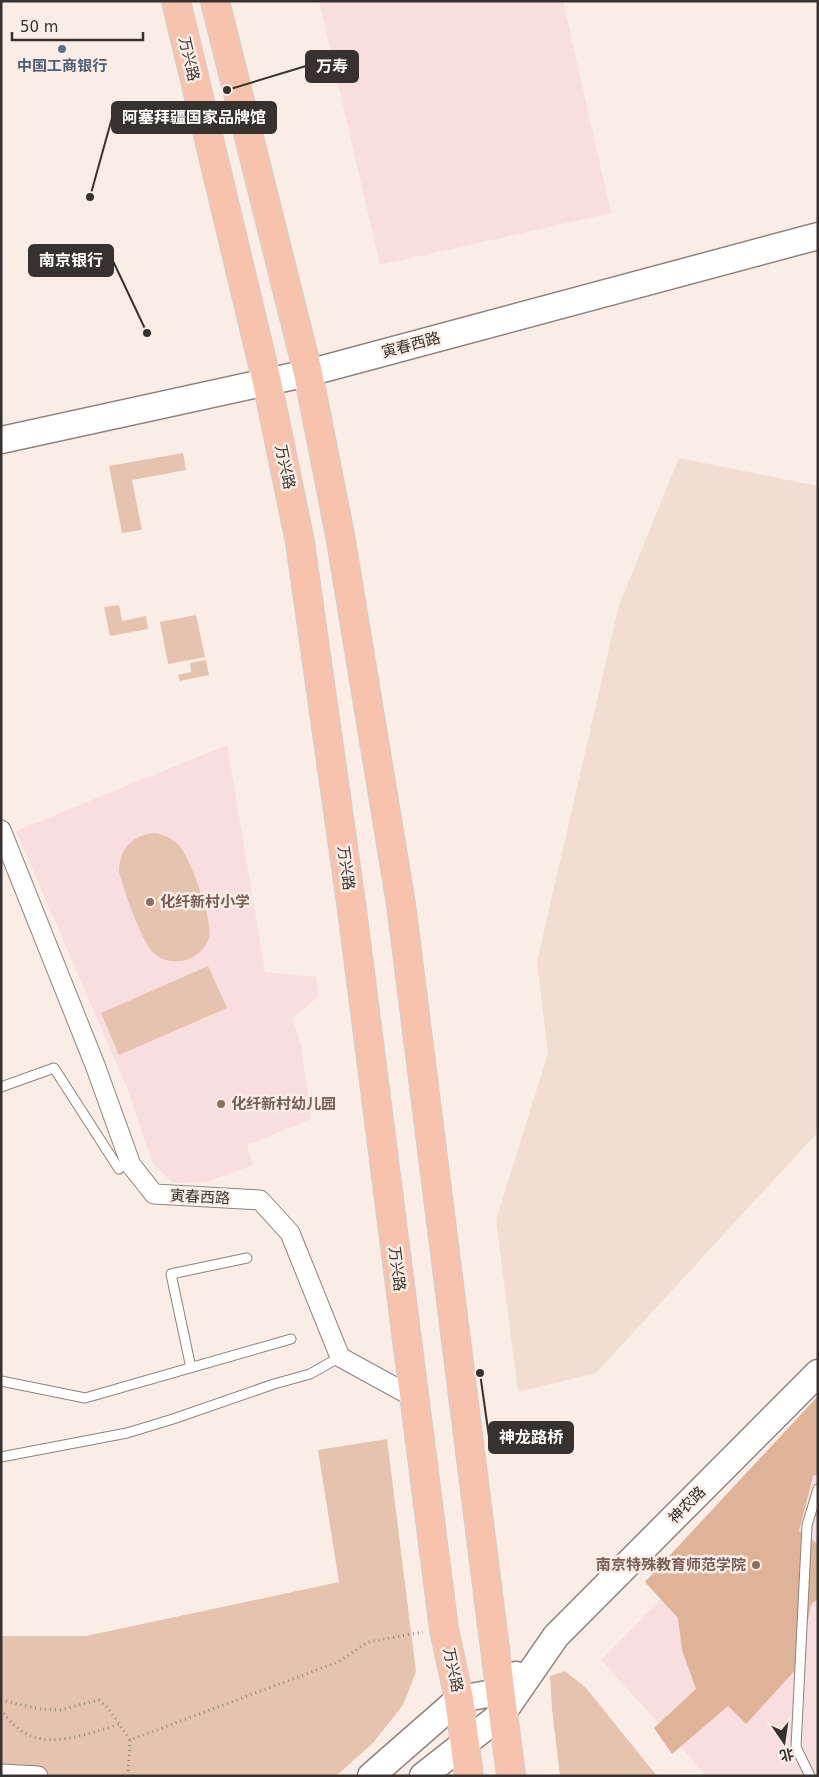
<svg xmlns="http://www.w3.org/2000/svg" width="819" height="1777" font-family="'DejaVu Sans','Noto Sans SC',sans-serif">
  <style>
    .commercial { fill: #f9dede }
    .built { fill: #f1ded3 }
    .education { fill: #f9dee0 }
    .green { fill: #e6c3ae }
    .forest { fill: #deb398 }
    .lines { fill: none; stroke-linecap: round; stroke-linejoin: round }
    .lane-casing { stroke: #8e837d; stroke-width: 11 }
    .street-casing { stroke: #8e837d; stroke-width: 21 }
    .secondary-casing { stroke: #8e837d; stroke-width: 29 }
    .primary-casing { stroke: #cfcecd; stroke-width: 30 }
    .path { stroke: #908883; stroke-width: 3; stroke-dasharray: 1 4; stroke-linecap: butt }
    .lane { stroke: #fff; stroke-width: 9 }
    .street { stroke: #fff; stroke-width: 19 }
    .secondary { stroke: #fff; stroke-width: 26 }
    .primary { stroke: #f8c3ad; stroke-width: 28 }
    .service-dot { fill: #5c6f8a; stroke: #f9ede5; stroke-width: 2 }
    .education-dot { fill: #8d6e63; stroke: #f9ede5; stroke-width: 2 }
    .labels { text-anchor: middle; stroke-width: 5; stroke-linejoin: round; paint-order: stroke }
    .street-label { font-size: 15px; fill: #37322f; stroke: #f9ede5 }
    .service-label { font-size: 15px; font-weight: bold; fill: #4e5e75; stroke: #f9ede5 }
    .education-label { font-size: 15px; font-weight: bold; fill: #785e54; stroke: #f9ede5; text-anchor: start }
    .leader { fill: none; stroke: #37322f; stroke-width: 2 }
    .callout-dot { fill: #37322f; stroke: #f9ede5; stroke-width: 2 }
    .callout { fill: #37322f; stroke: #37322f; stroke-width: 2 }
    .callout-label { font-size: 16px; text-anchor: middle; font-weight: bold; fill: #fff }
  </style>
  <rect width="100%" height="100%" fill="#f9ede5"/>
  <path class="commercial" d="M 319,1 L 563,1 L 611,213 L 380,265 Z"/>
  <path class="built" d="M 679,458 L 818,486 L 818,1132 L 596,1373 L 518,1392 L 496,1220 L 548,1053 L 537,962 L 619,605 Z"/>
  <path class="education" d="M 227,745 L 265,972 L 316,977 L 319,996 L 292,1019 L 301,1044 L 311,1119 L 247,1145 L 253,1165 L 206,1182 L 173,1183 L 153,1164 L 127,1088 L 16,831 Z
    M 818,1432 L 818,1776 L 707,1776 L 601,1660 L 786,1471 Z"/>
  <path class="green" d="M 183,453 L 186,470 L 132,480 L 142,530 L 122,533 L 109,466 Z
    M 119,605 L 122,621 L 146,616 L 148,629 L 110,636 L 104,607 Z
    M 196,615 L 205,657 L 168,664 L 160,622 Z
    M 206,660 L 209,675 L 180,681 L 178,675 L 191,672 L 190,663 Z
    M 155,833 C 165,835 175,839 181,848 C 191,862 214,922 209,938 C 205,949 197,957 185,960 C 176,963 164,961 156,955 C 142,945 124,890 119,872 C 119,849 132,835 155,833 Z
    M 208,966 L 227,1008 L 119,1055 L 101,1013 Z
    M 387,1439 L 416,1672 L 403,1705 L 373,1743 L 336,1776 L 1,1776 L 1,1636 L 86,1636 L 339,1582 L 318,1450 Z
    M 565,1671 L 586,1688 L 657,1776 L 560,1776 L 552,1709 L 550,1676 Z"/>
  <path class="forest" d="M 818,1396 L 818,1474 L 813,1476 L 799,1531 L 818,1544 L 818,1599 L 811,1604 L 800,1665 L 746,1724 L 728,1706 L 672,1754 L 654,1728 L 696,1689 L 682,1650 L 678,1618 L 645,1582 Z"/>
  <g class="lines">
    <defs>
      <path id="lane" d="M 1,1087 L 54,1068 L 119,1169
        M 191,1368 L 171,1274 L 247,1258
        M 1,1381 L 85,1398 L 291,1339
        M 1,1457 L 127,1433 L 173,1419 L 274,1384 L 310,1374 L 340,1357
        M 810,1776 L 796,1747 L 807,1525 L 818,1489"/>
      <path id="street" d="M 1,830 L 95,1065 L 131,1165 L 154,1194 L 260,1200 L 290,1233 L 340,1357 L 413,1397
        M 1,1774 L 38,1776"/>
      <path id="secondary" d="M 1,440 L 308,373 L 818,236
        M 371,1776 L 459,1699 L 499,1692 L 516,1675
        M 423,1776 L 502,1714 L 556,1636 L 818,1373"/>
      <path id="primary" d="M 176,1 L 267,382 L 300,542 L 352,910 L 444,1629 L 459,1699 L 469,1776
        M 215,1 L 308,373 L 340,535 L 401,904 L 511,1776"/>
    </defs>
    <use href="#lane" class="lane-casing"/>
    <use href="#street" class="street-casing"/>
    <use href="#secondary" class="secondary-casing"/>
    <use href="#primary" class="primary-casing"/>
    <path class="path" d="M 1,1700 L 39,1709 L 60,1710 L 99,1700 L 108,1708 L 130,1740 L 338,1662 L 368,1642 L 423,1632
      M 1,1709 C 32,1758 75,1737 120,1724
      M 128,1776 L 130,1740"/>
    <use href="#lane" class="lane"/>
    <use href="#street" class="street"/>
    <use href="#secondary" class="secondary"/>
    <use href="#primary" class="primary"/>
  </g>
  <circle class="service-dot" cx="62" cy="49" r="5"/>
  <g class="education-dot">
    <circle cx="150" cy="902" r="5"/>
    <circle cx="221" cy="1104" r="5"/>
    <circle cx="756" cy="1565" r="5"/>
  </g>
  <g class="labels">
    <g class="street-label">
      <text transform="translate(189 59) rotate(77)" y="5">万兴路</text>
      <text transform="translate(411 345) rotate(-15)" y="5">寅春西路</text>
      <text transform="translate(285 467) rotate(78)" y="5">万兴路</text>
      <text transform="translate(346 868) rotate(82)" y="5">万兴路</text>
      <text transform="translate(200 1197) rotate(3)" y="5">寅春西路</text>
      <text transform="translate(397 1269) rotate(83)" y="5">万兴路</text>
      <text transform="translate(687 1505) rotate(-45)" y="5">神农路</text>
      <text transform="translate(453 1670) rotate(78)" y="5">万兴路</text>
    </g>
    <g class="service-label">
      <text x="62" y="71">中国工商银行</text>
    </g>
    <g class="education-label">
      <text x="160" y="907">化纤新村小学</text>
      <text x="231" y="1109">化纤新村幼儿园</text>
      <text x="746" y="1570" text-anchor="end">南京特殊教育师范学院</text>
    </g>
  </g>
  <path class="leader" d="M227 90L306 66M90 197L112 118M147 333L113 261M480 1373L489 1437"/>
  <g class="callout-dot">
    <circle cx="227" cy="90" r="5"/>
    <circle cx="90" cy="197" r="5"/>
    <circle cx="147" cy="333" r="5"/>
    <circle cx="480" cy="1373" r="5"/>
  </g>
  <g class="callout">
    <rect x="306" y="51" width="52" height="31" rx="5"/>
    <rect x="112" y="102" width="164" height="31" rx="5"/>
    <rect x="29" y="245" width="84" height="31" rx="5"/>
    <rect x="489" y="1422" width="84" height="31" rx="5"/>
  </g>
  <g class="callout-label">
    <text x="332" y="72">万寿</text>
    <text x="194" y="123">阿塞拜疆国家品牌馆</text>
    <text x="71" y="266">南京银行</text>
    <text x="531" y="1443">神龙路桥</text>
  </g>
  <rect width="819" height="1777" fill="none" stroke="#37322f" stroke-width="5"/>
  <g transform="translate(784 1742) rotate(167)" stroke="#f9ede5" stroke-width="4" paint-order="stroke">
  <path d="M0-4L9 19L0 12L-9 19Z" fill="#37322f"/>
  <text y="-8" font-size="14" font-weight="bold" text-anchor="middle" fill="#37322f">北</text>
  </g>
  <path d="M12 32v8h131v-8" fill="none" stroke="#37322f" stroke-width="2.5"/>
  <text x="20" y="32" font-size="15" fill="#37322f" stroke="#f9ede5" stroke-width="4" paint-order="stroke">50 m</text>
</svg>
